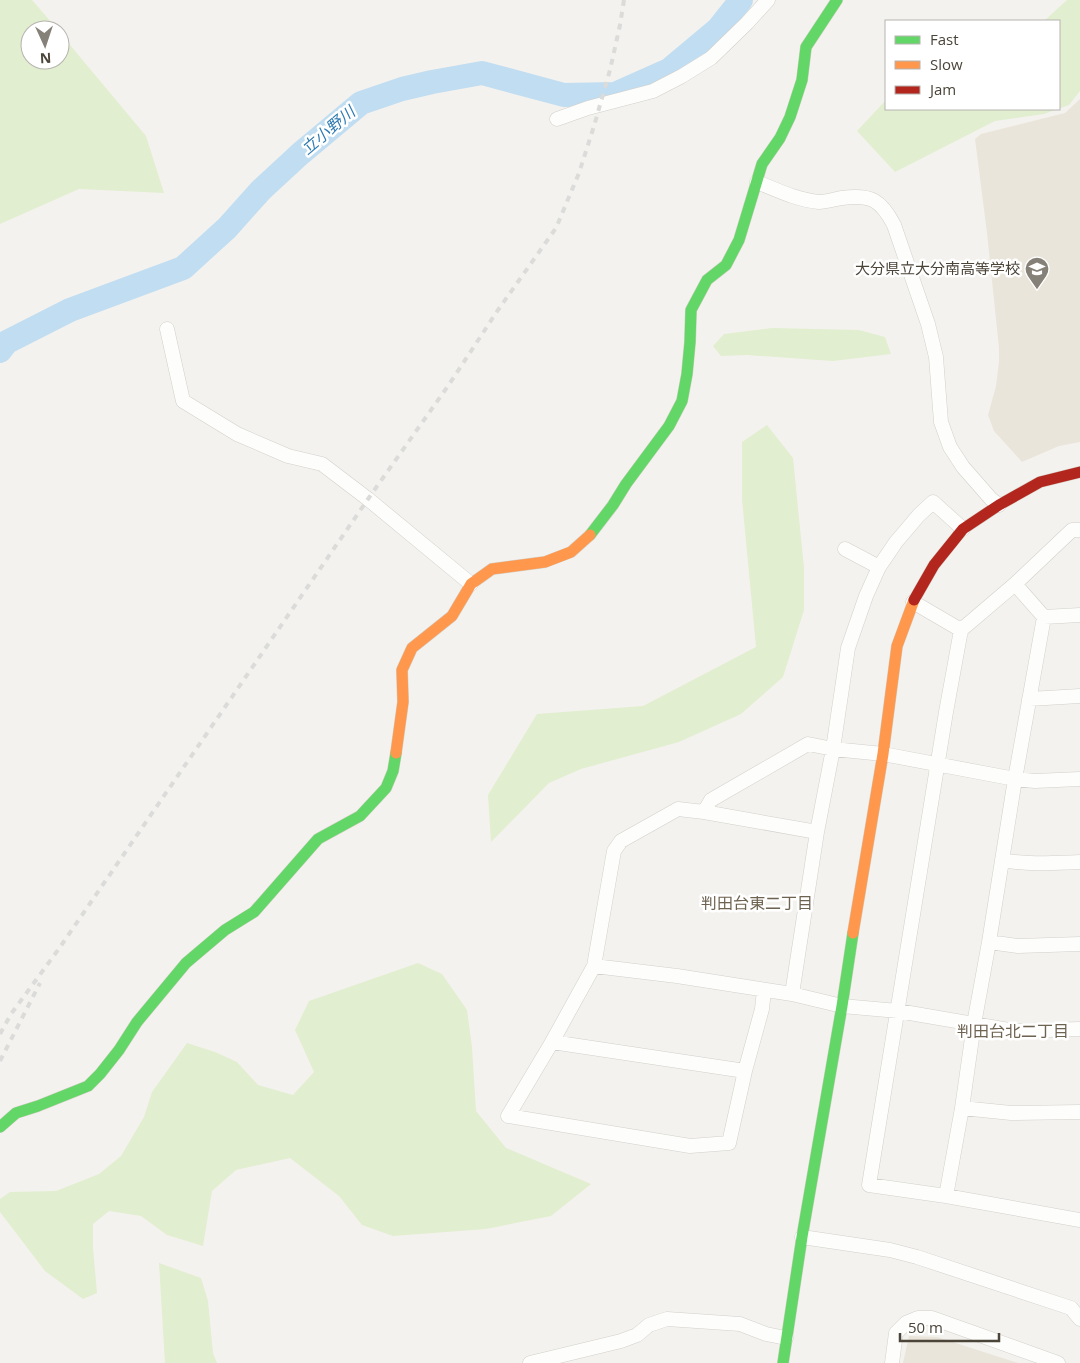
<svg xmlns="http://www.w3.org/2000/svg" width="1080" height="1363" font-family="'Open Sans','Noto Sans JP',sans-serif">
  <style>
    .education { fill: #eae5da }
    .green { fill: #e1eecf }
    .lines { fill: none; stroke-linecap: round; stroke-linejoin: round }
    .river { stroke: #c0ddf1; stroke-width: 24 }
    .street-casing { stroke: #d2d0cb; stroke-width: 15 }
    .fast-casing { stroke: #d3cfc5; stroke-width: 12 }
    .slow-casing { stroke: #d3cfc5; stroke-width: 12 }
    .jam-casing { stroke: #d3cfc5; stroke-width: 12 }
    .street { stroke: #fdfdfc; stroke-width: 14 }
    .fast { stroke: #63d668; stroke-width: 11 }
    .slow { stroke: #ff974d; stroke-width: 11 }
    .jam { stroke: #b3261e; stroke-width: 11 }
    .rail { stroke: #dbdbda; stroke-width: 4; stroke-dasharray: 6 6; stroke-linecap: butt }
    .labels { text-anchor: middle; stroke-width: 5; stroke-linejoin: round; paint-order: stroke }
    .poi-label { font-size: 15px; fill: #4b4439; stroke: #fff; text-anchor: end }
    .water-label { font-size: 16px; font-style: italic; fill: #2e7ab2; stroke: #fff }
    .neighbourhood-label { font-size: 16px; fill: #6e6250; stroke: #fff }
  </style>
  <rect width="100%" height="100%" fill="#f4f2ee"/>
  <path class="education" d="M 1080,99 L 1080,442 L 1059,446 L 1022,462 L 994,431 L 988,415 L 996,386 L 999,362 L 999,348 L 987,233 L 975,139 L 981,134 L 1065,113 Z
    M 909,1336 L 937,1337 L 1018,1363 L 903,1363 Z"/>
  <path class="green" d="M 0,0 L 32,0 L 58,30 L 30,30 L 30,60 L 60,60 L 60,33 L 146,136 L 164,193 L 79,189 L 0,224 Z
    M 1067,0 L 1080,0 L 1080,91 L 1069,105 L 1044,114 L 995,121 L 895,172 L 857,131 L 886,100 L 886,109 L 1059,109 L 1059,21 L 1044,21 Z
    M 772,328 L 859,330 L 885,337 L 891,354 L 833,361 L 747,355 L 721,356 L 713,346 L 724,334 Z
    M 767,425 L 793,458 L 804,568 L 804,610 L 783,677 L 741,714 L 679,742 L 581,769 L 549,783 L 491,842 L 488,795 L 537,714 L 643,706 L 756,647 L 742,499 L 742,442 Z
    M 418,963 L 442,974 L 467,1010 L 472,1047 L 476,1111 L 506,1148 L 591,1184 L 551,1216 L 486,1229 L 393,1236 L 362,1225 L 339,1196 L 290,1158 L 236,1170 L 212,1191 L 203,1246 L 167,1235 L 141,1216 L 109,1211 L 93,1224 L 93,1248 L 97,1293 L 83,1299 L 45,1271 L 0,1212 L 0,1199 L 10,1192 L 56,1191 L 99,1174 L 121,1156 L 144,1117 L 152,1092 L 187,1043 L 215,1052 L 237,1062 L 258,1085 L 293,1095 L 314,1072 L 295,1030 L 309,1001 Z
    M 159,1263 L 201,1278 L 208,1301 L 213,1353 L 217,1363 L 165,1363 Z"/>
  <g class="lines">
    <path class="river" d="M 0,351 L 7,342 L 70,310 L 183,268 L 227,228 L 261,190 L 300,154 L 361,103 L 402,89 L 432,82 L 482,73 L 564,95 L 615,94 L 669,70 L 718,29 L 741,0"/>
    <defs>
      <path id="street" d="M 557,119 L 588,108 L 653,91 L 682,76 L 711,58 L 747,23 L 768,0
        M 757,182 C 777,190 797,200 819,202 C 826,202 835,199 842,198 C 871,194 881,200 894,225 L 928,324 L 936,357 L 941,422 L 950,447 L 963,467 L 991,499 L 999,505
        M 167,329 L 183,401 L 237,434 L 288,456 L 322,464 L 368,499 L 471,584
        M 845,549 L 879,567
        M 1015,584 L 1072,530 L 1080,530
        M 913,602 L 961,630
        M 1080,615 L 1044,617 L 1015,584 L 961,630 L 946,712 L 869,1185 L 946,1196 L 1080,1220
        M 1029,699 L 1080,696
        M 704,812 L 711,800 L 808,744 L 833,749 L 883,754 L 1015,779 L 1035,781 L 1080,779
        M 1002,860 C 1028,865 1053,863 1080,862
        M 989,942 L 1018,946 L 1080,944
        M 594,966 L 677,976 L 792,994 L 842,1006 L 898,1011 L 1015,1031 L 1080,1029
        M 764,990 L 762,1009 L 745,1071 L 729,1143 L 690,1146 L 508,1116 L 552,1042 L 594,966 L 614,851 L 621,841 L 678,809 L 704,812 L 817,832
        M 792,994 L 817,832 L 833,749 L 848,648 L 866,596 L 879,567 L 896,542 L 919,515 L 933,502 L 963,529
        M 552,1042 L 745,1071
        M 962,1108 L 1011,1113 L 1080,1112
        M 946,1196 L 962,1108 L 974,1024 L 989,942 L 1015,779 L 1044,617
        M 802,1237 L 890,1250 L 917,1257 L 1071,1308 L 1080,1319
        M 530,1363 L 621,1341 L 637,1335 L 649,1325 L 667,1319 L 740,1324 L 766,1334 L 786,1338
        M 892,1363 L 896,1333 L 906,1323 L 918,1318 L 932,1318 L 1058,1363"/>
      <path id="fast" d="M 590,535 L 613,505 L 626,484 L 669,426 L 682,401 L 687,374 L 690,342 L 691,310 L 707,280 L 726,265 L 739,240 L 762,164 L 780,138 L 790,117 L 802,80 L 806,47 L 837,0
        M 0,1127 L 16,1113 L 38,1106 L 88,1086 L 100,1074 L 119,1050 L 137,1022 L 186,963 L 225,930 L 254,912 L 318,839 L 360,816 L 386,788 L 393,771 L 396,753
        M 783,1363 L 802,1237 L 842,1006 L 853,933"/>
      <path id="slow" d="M 396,753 L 403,702 L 402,670 L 412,648 L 452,616 L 471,584 L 492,569 L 545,562 L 571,552 L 590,535
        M 853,933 L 883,754 L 897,646 L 914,600"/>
      <path id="jam" d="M 914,600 L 934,565 L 963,529 L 999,505 L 1040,482 L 1080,472"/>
    </defs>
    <use href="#street" class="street-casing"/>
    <use href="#fast" class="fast-casing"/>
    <use href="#slow" class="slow-casing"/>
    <use href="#jam" class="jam-casing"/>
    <use href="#street" class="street"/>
    <use href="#fast" class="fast"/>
    <use href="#slow" class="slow"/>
    <use href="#jam" class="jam"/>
    <path class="rail" d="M 0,1034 L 11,1014 L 58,950 L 368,499 L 448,386 L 498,310 L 556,228 L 579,173 L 594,126 L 610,70 L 620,25 L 624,0
      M 0,1061 L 40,983"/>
  </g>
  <defs>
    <symbol id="school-pin" viewBox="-11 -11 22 30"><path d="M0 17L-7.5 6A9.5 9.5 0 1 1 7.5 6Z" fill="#868178" stroke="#fff"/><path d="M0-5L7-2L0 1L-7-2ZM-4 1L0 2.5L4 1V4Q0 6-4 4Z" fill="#fff"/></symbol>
  </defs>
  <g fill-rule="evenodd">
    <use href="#school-pin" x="1023" y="255" width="28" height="38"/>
  </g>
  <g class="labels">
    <g class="poi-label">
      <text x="1020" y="274">大分県立大分南高等学校</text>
    </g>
    <g class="water-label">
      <text transform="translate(328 130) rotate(-40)" y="6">立小野川</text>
    </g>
    <g class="neighbourhood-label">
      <text x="757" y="909">判田台東二丁目</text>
      <text x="1013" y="1037">判田台北二丁目</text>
    </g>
  </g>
  <rect x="885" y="20" width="175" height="90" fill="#ffffff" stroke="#b7b4b0"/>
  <rect x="895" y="36" width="25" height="8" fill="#63d668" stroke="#b7b4b0"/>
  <text x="930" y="45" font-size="15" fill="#4b4439">Fast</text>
  <rect x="895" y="61" width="25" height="8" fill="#ff974d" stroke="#b7b4b0"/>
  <text x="930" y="70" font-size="15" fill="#4b4439">Slow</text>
  <rect x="895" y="86" width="25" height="8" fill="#b3261e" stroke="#b7b4b0"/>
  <text x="930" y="95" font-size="15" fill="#4b4439">Jam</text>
  <g transform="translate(45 45) rotate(177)"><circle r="24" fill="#ffffff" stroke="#b7b4b0"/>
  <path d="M0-4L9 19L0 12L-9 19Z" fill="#868178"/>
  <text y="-8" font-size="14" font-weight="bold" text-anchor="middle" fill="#4b4439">N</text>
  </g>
  <path d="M900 1333v8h99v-8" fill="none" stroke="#4b4439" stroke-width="2.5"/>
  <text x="908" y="1333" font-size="15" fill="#4b4439" stroke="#ffffff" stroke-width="4" paint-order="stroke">50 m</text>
</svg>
